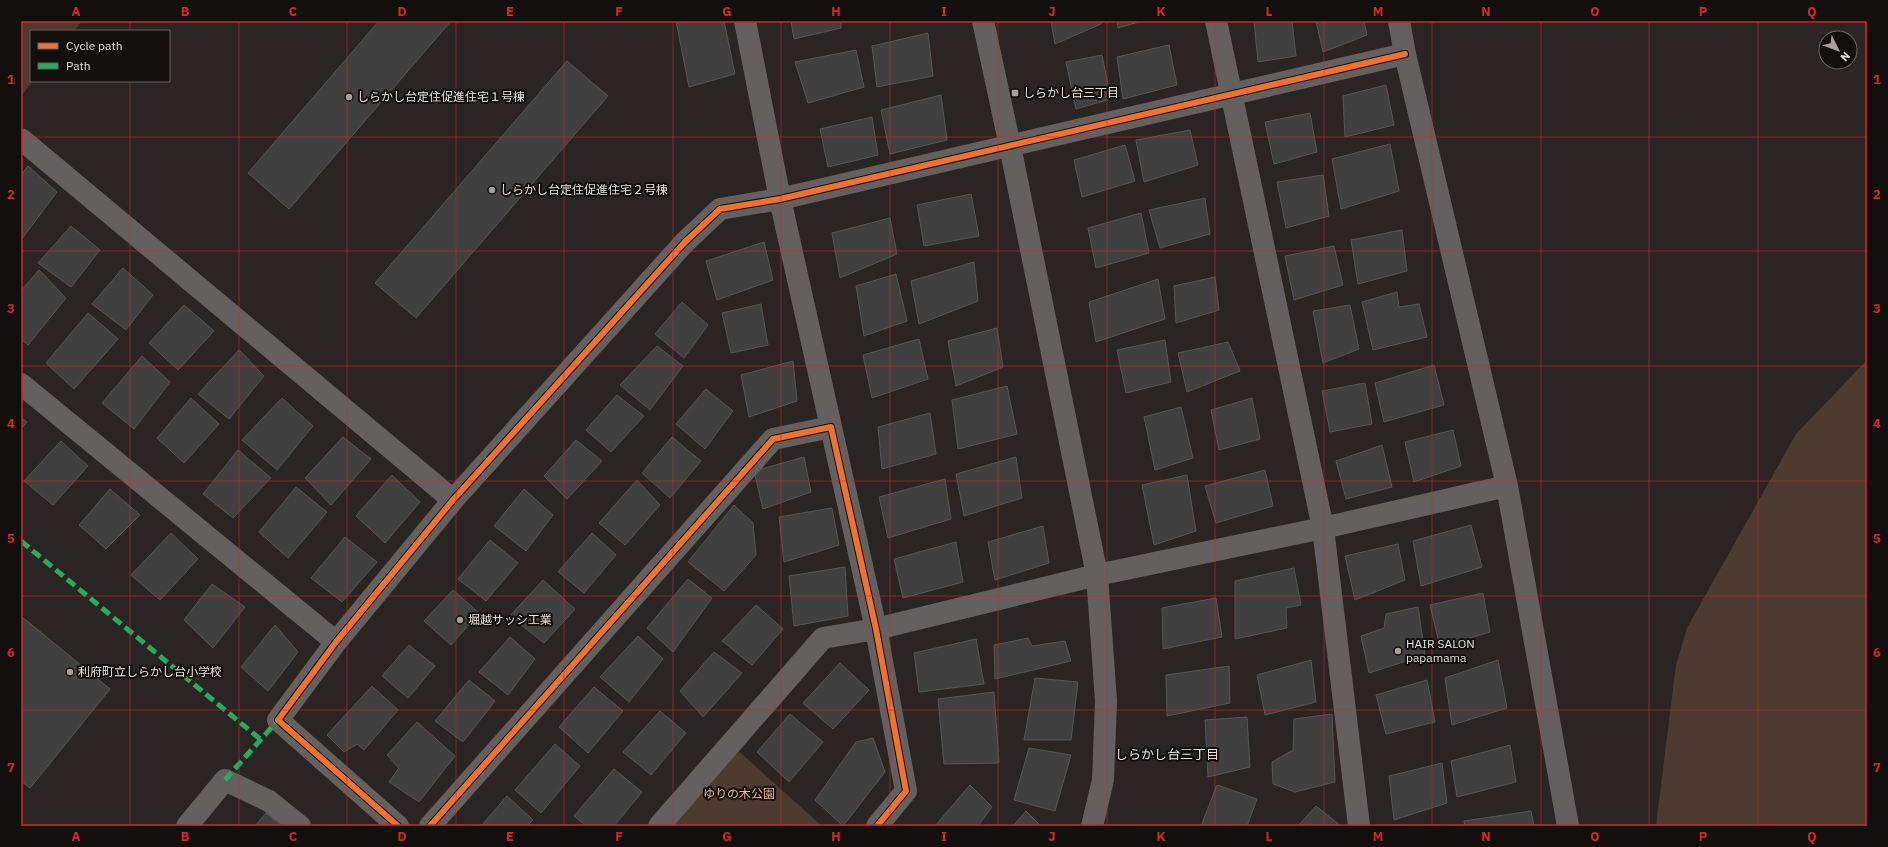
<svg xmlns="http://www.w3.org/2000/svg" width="1888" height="847" font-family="'IBM Plex Sans','Noto Sans JP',sans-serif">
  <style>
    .green { fill: #4d3a30 }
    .building { fill: #414040; stroke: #565656 }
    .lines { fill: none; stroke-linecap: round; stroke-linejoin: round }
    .minor { stroke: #63605f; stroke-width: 22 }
    .quiet { stroke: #26ab63; stroke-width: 5; stroke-dasharray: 10 5; stroke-linecap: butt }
    .cycleway-casing { stroke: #130f0d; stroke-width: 8 }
    .cycleway { stroke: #ef722f; stroke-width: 6 }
    .grid { fill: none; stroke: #d62828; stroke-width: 1; stroke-opacity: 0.55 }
    .poi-dot { fill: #a6a09d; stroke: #130f0d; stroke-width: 1.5 }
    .labels { text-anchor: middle; stroke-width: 4; stroke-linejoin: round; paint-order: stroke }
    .poi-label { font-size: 12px; fill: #e8e2df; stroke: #130f0d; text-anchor: start }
    .park-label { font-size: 12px; fill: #edb498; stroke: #130f0d }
    .neighbourhood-label { font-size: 13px; fill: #e8e2df; stroke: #130f0d }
    .neatline { fill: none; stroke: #d62828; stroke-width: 1.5 }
    .grid-label { font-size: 13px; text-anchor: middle; font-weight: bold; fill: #d62828 }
  </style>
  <rect width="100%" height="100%" fill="#2a2523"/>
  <path class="green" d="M 21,21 L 82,21 L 74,31 L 31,31 L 31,81 L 33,81 L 21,96 Z
    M 1867,360 L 1867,826 L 1656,826 L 1676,665 L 1687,628 L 1796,434 Z
    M 735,748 L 822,826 L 671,826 Z"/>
  <path class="building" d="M 379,21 L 451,21 L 289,209 L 248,173 Z
    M 676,21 L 724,21 L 735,74 L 689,87 Z
    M 791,21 L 841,21 L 841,28 L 794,39 Z
    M 1051,21 L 1101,21 L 1101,24 L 1055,44 Z
    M 1117,21 L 1142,21 L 1118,28 Z
    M 1254,21 L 1292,21 L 1296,56 L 1258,62 Z
    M 1316,21 L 1364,21 L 1367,35 L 1323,52 Z
    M 928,33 L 933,76 L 877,87 L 872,46 Z
    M 1169,45 L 1177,85 L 1123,99 L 1117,57 Z
    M 856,50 L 864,87 L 808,103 L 795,62 Z
    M 1102,55 L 1111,99 L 1076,109 L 1066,62 Z
    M 567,61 L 608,96 L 416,318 L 375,283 Z
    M 1386,85 L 1394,125 L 1345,137 L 1343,96 Z
    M 941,95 L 947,140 L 890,154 L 881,110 Z
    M 1310,113 L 1317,152 L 1274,164 L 1265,122 Z
    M 872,117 L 878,155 L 828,167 L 820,129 Z
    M 1190,130 L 1198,165 L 1144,182 L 1136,140 Z
    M 1390,144 L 1399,191 L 1341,209 L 1332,159 Z
    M 1125,145 L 1135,181 L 1082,197 L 1074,160 Z
    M 28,166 L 57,192 L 21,240 L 21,175 Z
    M 1323,175 L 1329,216 L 1286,228 L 1277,182 Z
    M 971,194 L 979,236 L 924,246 L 917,205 Z
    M 1205,198 L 1210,234 L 1160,248 L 1149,210 Z
    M 1141,213 L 1149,253 L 1096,268 L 1088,228 Z
    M 890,218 L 897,254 L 840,278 L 832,233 Z
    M 71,226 L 100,250 L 71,287 L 38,263 Z
    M 1402,230 L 1407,271 L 1358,284 L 1351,240 Z
    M 764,242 L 773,280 L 717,300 L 706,261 Z
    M 1334,246 L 1343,285 L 1294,300 L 1285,256 Z
    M 974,262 L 978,301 L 919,324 L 911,281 Z
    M 123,268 L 153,295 L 126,330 L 92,304 Z
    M 39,270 L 66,298 L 28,345 L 21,339 L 21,291 Z
    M 896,274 L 907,321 L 864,336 L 856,286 Z
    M 1215,277 L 1219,310 L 1176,323 L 1174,286 Z
    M 1158,279 L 1165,319 L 1096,342 L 1089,302 Z
    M 1397,292 L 1399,307 L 1419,304 L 1427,337 L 1373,350 L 1362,302 Z
    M 682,302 L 708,325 L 684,358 L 655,334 Z
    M 761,304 L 768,345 L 731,353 L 722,313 Z
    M 184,305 L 214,331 L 178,370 L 149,343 Z
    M 1350,305 L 1359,349 L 1323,363 L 1313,311 Z
    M 88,313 L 118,339 L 74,389 L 46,363 Z
    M 997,328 L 1003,367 L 956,386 L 948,341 Z
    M 919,339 L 928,379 L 872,398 L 863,355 Z
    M 1165,340 L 1171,382 L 1126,393 L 1117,350 Z
    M 1228,342 L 1240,371 L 1187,392 L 1178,353 Z
    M 657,346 L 683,366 L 650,410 L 620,385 Z
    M 239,350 L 264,376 L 229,419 L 198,394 Z
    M 142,356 L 170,382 L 134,429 L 102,403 Z
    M 793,361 L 797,401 L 749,417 L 741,375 Z
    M 1434,365 L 1444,405 L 1384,422 L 1375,383 Z
    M 1365,383 L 1372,424 L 1330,432 L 1322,391 Z
    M 1007,386 L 1017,434 L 958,449 L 952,400 Z
    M 706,389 L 733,411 L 705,449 L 676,424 Z
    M 617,395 L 644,416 L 611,452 L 586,430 Z
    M 191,398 L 219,424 L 184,463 L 157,438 Z
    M 282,398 L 313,426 L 277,470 L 242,440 Z
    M 1252,398 L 1260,439 L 1219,450 L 1211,410 Z
    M 1181,407 L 1193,458 L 1155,470 L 1144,417 Z
    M 930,413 L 936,454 L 882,469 L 878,427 Z
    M 21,418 L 27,422 L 21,429 Z
    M 1453,430 L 1461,466 L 1414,482 L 1405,442 Z
    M 343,437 L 371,459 L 331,505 L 305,478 Z
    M 672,437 L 701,461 L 670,498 L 642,473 Z
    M 576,440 L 602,461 L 567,499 L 544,476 Z
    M 61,441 L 88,466 L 53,505 L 24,481 Z
    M 1382,445 L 1392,487 L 1346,499 L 1336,461 Z
    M 238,450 L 271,478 L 233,518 L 203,494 Z
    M 804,457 L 811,492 L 763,509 L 754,471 Z
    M 1016,457 L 1022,498 L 964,516 L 956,474 Z
    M 1265,470 L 1273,506 L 1216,523 L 1205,486 Z
    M 392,475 L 420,502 L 385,543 L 356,516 Z
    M 1187,475 L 1196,531 L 1154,545 L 1142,485 Z
    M 945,479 L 951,519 L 888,538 L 879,497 Z
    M 637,480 L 660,505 L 625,545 L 599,523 Z
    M 296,487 L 327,512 L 288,558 L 259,532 Z
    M 110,489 L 140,515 L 106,549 L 79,525 Z
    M 524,489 L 553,515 L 526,551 L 494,526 Z
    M 734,505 L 753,523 L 756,555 L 724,591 L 688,562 Z
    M 832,508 L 839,545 L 784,562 L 779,517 Z
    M 1471,525 L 1482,567 L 1421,586 L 1413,541 Z
    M 1043,526 L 1049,563 L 995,580 L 988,542 Z
    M 171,533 L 198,559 L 160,600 L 131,575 Z
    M 592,533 L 616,555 L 584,593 L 558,572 Z
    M 345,537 L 377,562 L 342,602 L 311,578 Z
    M 490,540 L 518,563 L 486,601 L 458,579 Z
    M 956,542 L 963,582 L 903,598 L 894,559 Z
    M 1398,544 L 1405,580 L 1355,600 L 1345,556 Z
    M 845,567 L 848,616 L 794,626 L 789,576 Z
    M 1294,568 L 1301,605 L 1286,608 L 1287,628 L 1235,639 L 1235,581 Z
    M 688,579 L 712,598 L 673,652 L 647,628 Z
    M 543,580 L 575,609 L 544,643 L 510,616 Z
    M 212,584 L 245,607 L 213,648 L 184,620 Z
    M 453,590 L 479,613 L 451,645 L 424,621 Z
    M 1483,593 L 1490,632 L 1440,647 L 1430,605 Z
    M 1216,598 L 1222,637 L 1163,649 L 1162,608 Z
    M 756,605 L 783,629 L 752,665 L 722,641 Z
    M 1418,607 L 1425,655 L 1369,673 L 1361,636 L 1384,628 L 1386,614 Z
    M 21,616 L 110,689 L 30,788 L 21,781 Z
    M 275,625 L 298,652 L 268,691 L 241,667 Z
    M 638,636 L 663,659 L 629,702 L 600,677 Z
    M 510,637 L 535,659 L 508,695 L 479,672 Z
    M 1028,638 L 1032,646 L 1065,641 L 1071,661 L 995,679 L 994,645 Z
    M 976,639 L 984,684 L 919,692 L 914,653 Z
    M 409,645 L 435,666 L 408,698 L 382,676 Z
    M 714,652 L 742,673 L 703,717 L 680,691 Z
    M 1311,660 L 1316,702 L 1265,715 L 1257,675 Z
    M 1498,660 L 1507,708 L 1452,725 L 1445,678 Z
    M 840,663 L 869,690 L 833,729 L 803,703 Z
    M 1229,666 L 1230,703 L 1167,716 L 1166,675 Z
    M 1035,678 L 1078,682 L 1071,740 L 1024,740 Z
    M 469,680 L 495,701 L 463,742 L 435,721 Z
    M 1427,680 L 1435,722 L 1386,734 L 1376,695 Z
    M 372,686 L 398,710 L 364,750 L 357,744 L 344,752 L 327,735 Z
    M 594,687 L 623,711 L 588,753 L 559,727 Z
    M 994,692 L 999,763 L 944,764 L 938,699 Z
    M 660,711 L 686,733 L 651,775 L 623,752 Z
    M 790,714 L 823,742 L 789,782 L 757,752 Z
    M 1332,714 L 1335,782 L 1295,792 L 1273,784 L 1272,762 L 1293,750 L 1294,719 Z
    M 1247,717 L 1250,767 L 1208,777 L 1205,720 Z
    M 417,722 L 455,756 L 419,802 L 389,782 L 399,768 L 387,755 Z
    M 873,738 L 885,772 L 843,826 L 815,800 L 856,742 Z
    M 555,744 L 580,766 L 541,813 L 515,790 Z
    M 1510,745 L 1516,782 L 1457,797 L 1451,761 Z
    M 1029,748 L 1071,755 L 1055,811 L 1014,800 Z
    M 1442,763 L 1447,803 L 1394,820 L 1389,776 Z
    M 614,769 L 642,792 L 614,826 L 586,826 L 574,816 Z
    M 970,785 L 992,807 L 978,826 L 935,826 Z
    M 1217,785 L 1257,799 L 1247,826 L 1201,826 Z
    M 507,796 L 533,820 L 527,826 L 481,826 Z
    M 1316,806 L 1341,826 L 1298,826 Z
    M 1026,811 L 1041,826 L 1013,826 Z
    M 1531,811 L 1534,826 L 1465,826 L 1464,821 Z
    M 266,813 L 281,826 L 255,826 Z"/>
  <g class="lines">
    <path class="minor" d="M 745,21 L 780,199 L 831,427
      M 983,21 L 1010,146 L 1097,575 L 1106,701 L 1103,780 L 1092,826
      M 1216,21 L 1323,528 L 1359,826
      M 1399,21 L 1405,54 L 1507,486 L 1568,826
      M 21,139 L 453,500
      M 21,384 L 336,642
      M 187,826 L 225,780 L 269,801 L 300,826
      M 398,826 L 278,720 L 336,642 L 453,500 L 684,243 L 720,209 L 780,199 L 1405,54
      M 430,826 L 773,439 L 831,427 L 876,629 L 906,791 L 877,826
      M 659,826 L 823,638 L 876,629 L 1097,575 L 1323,528 L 1507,486"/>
    <path class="quiet" d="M 21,541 L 260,739
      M 225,780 L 278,720"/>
    <defs>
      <path id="cycleway" d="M 398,826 L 278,720 L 336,642 L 453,500 L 684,243 L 720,209 L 780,199 L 1405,54
        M 430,826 L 773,439 L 831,427 L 876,629 L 906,791 L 877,826"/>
    </defs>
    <use href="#cycleway" class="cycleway-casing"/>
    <use href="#cycleway" class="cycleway"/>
  </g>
  <path class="grid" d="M 130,21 L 130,31M 239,21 L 239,826M 347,21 L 347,826M 456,21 L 456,826M 564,21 L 564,826M 673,21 L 673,826M 781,21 L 781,826M 890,21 L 890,826M 998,21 L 998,826M 1107,21 L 1107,826M 1215,21 L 1215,826M 1324,21 L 1324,826M 1432,21 L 1432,826M 1541,21 L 1541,826M 1649,21 L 1649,826M 1758,21 L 1758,826M 130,81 L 130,826M 21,137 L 1867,137M 21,251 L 1867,251M 21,366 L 1867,366M 21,481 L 1867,481M 21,596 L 1867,596M 21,710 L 1867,710"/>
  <g class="poi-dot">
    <rect x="1011" y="89" width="8" height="8" rx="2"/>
    <circle cx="349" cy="97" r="4"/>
    <circle cx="492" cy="190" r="4"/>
    <circle cx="460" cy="620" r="4"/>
    <circle cx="1398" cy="651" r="4"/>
    <circle cx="70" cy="672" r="4"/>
  </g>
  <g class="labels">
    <g class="poi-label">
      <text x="1023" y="97">しらかし台三丁目</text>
      <text x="357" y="101">しらかし台定住促進住宅１号棟</text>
      <text x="500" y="194">しらかし台定住促進住宅２号棟</text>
      <text x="468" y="624">堀越サッシ工業</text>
      <text x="1406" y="648">HAIR SALON<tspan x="1406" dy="14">papamama</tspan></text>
      <text x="78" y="676">利府町立しらかし台小学校</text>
    </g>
    <g class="park-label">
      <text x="739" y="798">ゆりの木公園</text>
    </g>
    <g class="neighbourhood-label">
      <text x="1167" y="759">しらかし台三丁目</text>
    </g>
  </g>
  <rect width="1888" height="847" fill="none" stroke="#130f0d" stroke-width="44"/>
  <rect x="30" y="30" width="140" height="52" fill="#130f0d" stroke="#686361"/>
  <rect x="38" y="43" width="20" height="6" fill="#ef722f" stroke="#686361"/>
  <text x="66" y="50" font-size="12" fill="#e8e2df">Cycle path</text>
  <rect x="38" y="63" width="20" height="6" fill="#26ab63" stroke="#686361"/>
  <text x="66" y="70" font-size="12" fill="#e8e2df">Path</text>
  <g transform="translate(1838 50) rotate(132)"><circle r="19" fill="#130f0d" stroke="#686361"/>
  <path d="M0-3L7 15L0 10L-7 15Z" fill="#a6a09d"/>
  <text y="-6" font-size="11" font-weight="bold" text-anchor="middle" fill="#e8e2df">N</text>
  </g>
  <rect x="22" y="22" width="1844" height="803" class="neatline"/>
  <g class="grid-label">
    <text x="76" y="16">A</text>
    <text x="185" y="16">B</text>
    <text x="293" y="16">C</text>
    <text x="402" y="16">D</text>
    <text x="510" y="16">E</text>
    <text x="619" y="16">F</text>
    <text x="727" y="16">G</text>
    <text x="836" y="16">H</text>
    <text x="944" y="16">I</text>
    <text x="1052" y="16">J</text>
    <text x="1161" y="16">K</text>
    <text x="1269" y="16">L</text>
    <text x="1378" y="16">M</text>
    <text x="1486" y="16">N</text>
    <text x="1595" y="16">O</text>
    <text x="1703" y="16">P</text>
    <text x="1812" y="16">Q</text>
    <text x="11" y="84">1</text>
    <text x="1877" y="84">1</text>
    <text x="11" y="199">2</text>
    <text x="1877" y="199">2</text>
    <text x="11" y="313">3</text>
    <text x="1877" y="313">3</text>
    <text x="11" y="428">4</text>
    <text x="1877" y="428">4</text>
    <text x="11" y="543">5</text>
    <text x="1877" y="543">5</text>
    <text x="11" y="657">6</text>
    <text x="1877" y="657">6</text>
    <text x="11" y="772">7</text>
    <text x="1877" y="772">7</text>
    <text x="76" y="841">A</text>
    <text x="185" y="841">B</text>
    <text x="293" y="841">C</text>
    <text x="402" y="841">D</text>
    <text x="510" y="841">E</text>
    <text x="619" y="841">F</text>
    <text x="727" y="841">G</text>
    <text x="836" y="841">H</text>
    <text x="944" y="841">I</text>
    <text x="1052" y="841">J</text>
    <text x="1161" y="841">K</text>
    <text x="1269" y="841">L</text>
    <text x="1378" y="841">M</text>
    <text x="1486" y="841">N</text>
    <text x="1595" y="841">O</text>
    <text x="1703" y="841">P</text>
    <text x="1812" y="841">Q</text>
  </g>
</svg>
